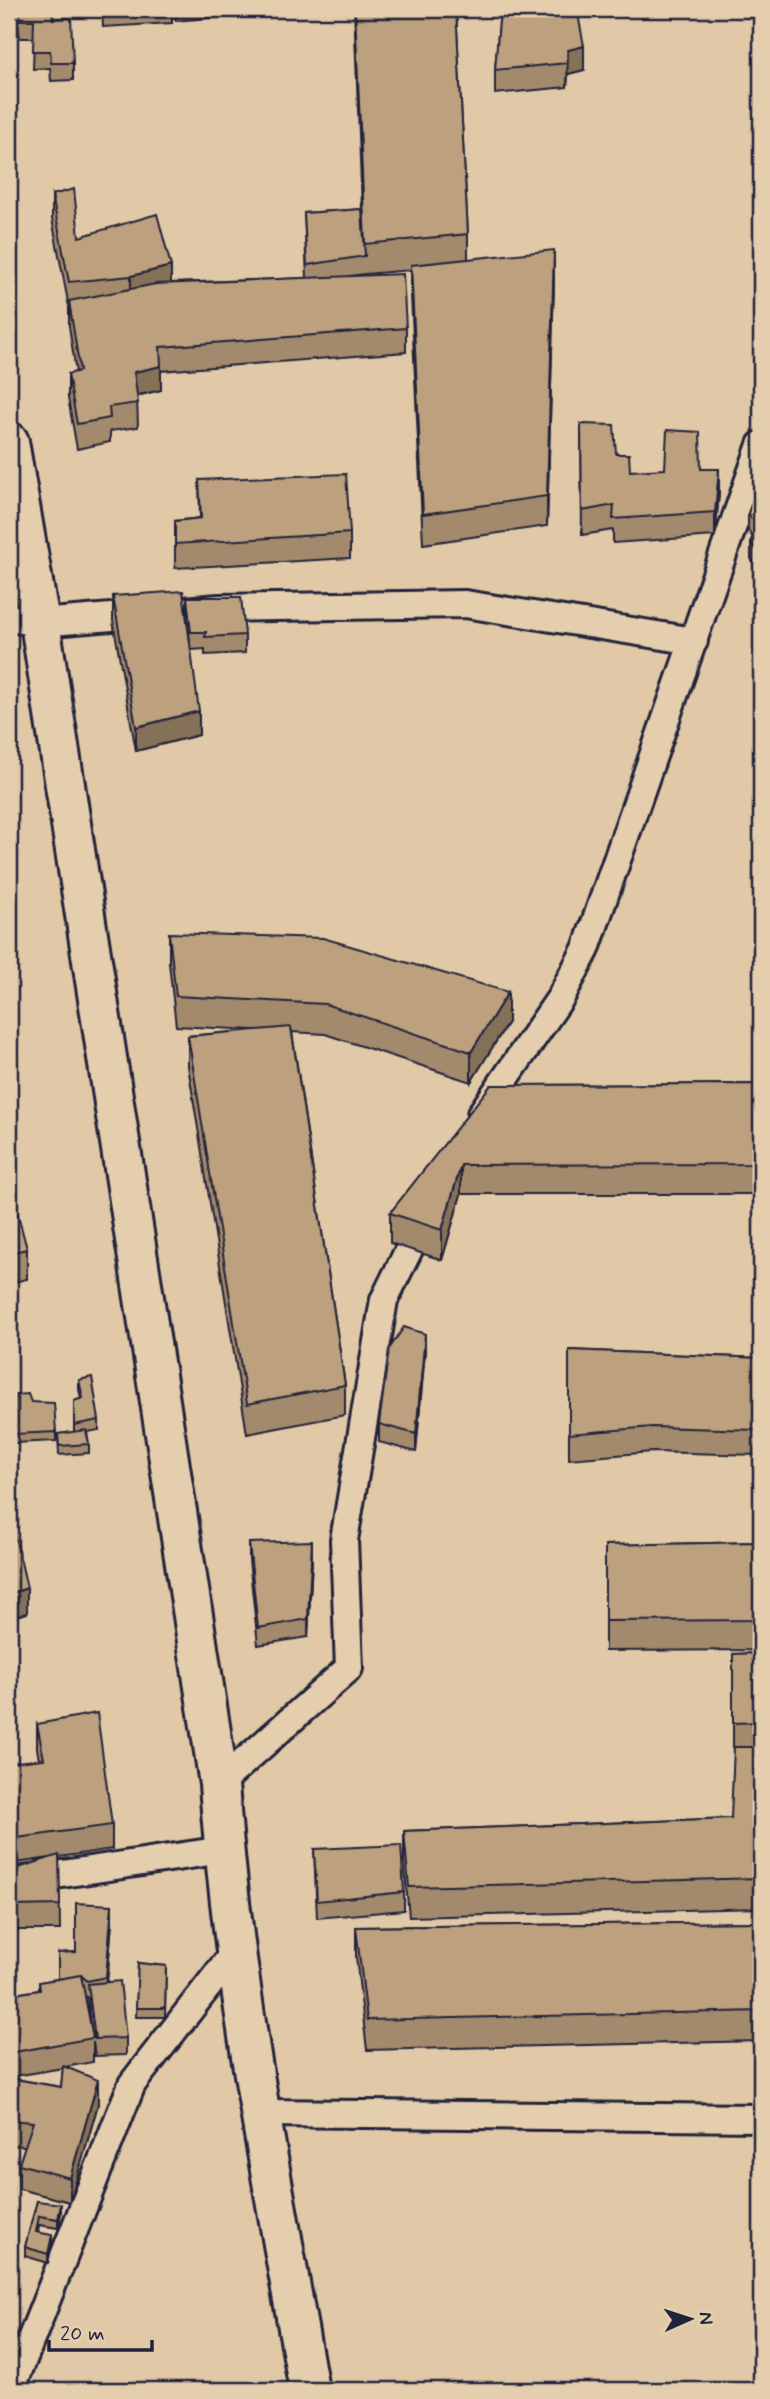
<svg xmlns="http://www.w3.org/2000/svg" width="770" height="2399" font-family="Mynerve,sans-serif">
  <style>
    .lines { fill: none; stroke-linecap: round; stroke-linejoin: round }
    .street-casing { stroke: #22223b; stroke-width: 32 }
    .secondary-casing { stroke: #22223b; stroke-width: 44 }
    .street { stroke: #e4ceae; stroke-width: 26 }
    .secondary { stroke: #e4ceae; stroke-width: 38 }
    .wall { fill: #a38a6c; stroke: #22223b; stroke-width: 2; fill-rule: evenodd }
    .shaded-wall { fill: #847158; stroke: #22223b; stroke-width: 2 }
    .building { fill: #bda17e; stroke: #22223b; stroke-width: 2 }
  </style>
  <rect width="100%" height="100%" fill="#e1c9a7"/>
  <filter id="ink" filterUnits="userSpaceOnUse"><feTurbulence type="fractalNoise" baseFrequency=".0143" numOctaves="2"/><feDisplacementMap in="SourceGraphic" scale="14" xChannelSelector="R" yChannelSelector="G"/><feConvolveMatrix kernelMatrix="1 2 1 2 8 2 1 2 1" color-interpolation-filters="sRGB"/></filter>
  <g filter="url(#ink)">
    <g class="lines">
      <defs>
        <path id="street" d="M 9,618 L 40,623 L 219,608 L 465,604 L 694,641
          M 481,1114 L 561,997 L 586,949 L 761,445
          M 219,1784 L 349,1668 L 344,1540 L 384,1300 L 424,1219
          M 9,1882 L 223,1850
          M 261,2113 L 761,2118
          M 11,2390 L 132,2084 L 237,1949"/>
        <path id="secondary" d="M 9,442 L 40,623 L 219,1784 C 233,1987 274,2189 309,2390"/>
      </defs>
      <use href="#street" class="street-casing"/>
      <use href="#secondary" class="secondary-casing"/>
      <use href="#street" class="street"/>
      <use href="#secondary" class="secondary"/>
    </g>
    <path class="wall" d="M 16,9 L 172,9 L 172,23 L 103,27 L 102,9 L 53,12 L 53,19 L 73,63 L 73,80 L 51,81 L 50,68 L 33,69 L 34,38 L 20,38 Z
      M 175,9 L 253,9 L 253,14 L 176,21 Z
      M 354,9 L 456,9 L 468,234 L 468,259 L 554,280 L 547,526 L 423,544 L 411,295 L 411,270 L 365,274 L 350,276 L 406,328 L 406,352 L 161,371 L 161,390 L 137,396 L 138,427 L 110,431 L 110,442 L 77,449 L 68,398 L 68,374 L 76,372 L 69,326 L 69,307 L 52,219 L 52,195 L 79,237 L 171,283 L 307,278 L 304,213 L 362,209 Z
      M 500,9 L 584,70 L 568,74 L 567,87 L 495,94 L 495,70 Z
      M 581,424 L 616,454 L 630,471 L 701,469 L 719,493 L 715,536 L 613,543 L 613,530 L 582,535 Z
      M 199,480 L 350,533 L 350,558 L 175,568 L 175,521 L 200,518 Z
      M 761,485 L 761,579 L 751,558 L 751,540 L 753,538 L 748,530 L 748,513 Z
      M 113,596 L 190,640 L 187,615 L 187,597 L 245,635 L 245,653 L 205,655 L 205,649 L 191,650 L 199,735 L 136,751 L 113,621 Z
      M 169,933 L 508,1022 L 471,1082 L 325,1034 L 292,1032 L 345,1385 L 345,1415 L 247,1434 L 188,1066 L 188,1036 L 254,1030 L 176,1026 L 169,963 Z
      M 761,1084 L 761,1194 L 461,1194 L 442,1260 L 390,1243 L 390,1213 L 491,1085 Z
      M 9,1197 L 27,1249 L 27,1279 L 9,1283 Z
      M 569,1350 L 761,1358 L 761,1389 L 757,1455 L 652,1452 L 569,1459 Z
      M 425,1351 L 416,1452 L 379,1442 L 379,1424 Z
      M 79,1380 L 99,1420 L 99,1430 L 87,1432 L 89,1444 L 89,1453 L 59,1455 L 58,1434 L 74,1432 L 74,1401 L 81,1399 L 79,1389 Z
      M 31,1402 L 56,1432 L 56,1441 L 14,1443 L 14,1434 Z
      M 761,1542 L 761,1650 L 605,1651 L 605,1545 Z
      M 249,1543 L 312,1559 L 308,1637 L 258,1645 L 249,1560 Z
      M 761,1653 L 761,1747 L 733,1747 L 733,1654 Z
      M 37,1724 L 112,1825 L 112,1849 L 59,1857 L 60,1930 L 12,1930 L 14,1994 L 39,1990 L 39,1982 L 58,1979 L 58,1953 L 76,1952 L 112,1922 L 107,1982 L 126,2038 L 126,2055 L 95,2056 L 93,2042 L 93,2062 L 65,2067 L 98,2104 L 70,2202 L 19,2189 L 19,2164 L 25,2146 L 9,2145 L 9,2078 L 61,2087 L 63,2068 L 9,2077 L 9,1871 L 50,1858 L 9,1864 L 9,1763 L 39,1760 L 37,1748 ZM 85,1996 L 88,1998 L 91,2028 Z
      M 761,1747 L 761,1908 L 409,1917 L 404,1861 L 404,1831 L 731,1818 Z
      M 314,1849 L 404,1892 L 404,1910 L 317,1918 Z
      M 761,1922 L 761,2041 L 367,2050 L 356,1957 L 356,1927 Z
      M 138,1963 L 166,1966 L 165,2017 L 136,2017 Z
      M 37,2201 L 61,2213 L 58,2228 L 39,2225 L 38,2232 L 52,2244 L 48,2263 L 25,2256 L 25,2247 Z"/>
    <path class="shaded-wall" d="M 584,46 L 584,70 L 568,74 L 567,87 L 568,50 Z
      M 554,250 L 554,280 L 547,526 L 547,496 Z
      M 171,266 L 171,291 L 131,301 L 131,276 Z
      M 161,366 L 161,390 L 134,396 L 134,372 Z
      M 719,469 L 719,493 L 715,536 L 715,512 Z
      M 199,711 L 199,735 L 136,751 L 136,727 Z
      M 508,992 L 508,1022 L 471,1082 L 471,1052 Z
      M 461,1165 L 461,1194 L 442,1260 L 442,1230 Z
      M 425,1334 L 425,1351 L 416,1452 L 416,1434 Z
      M 761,1365 L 761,1389 L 757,1455 L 757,1430 Z
      M 312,1541 L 312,1559 L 308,1637 L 308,1619 Z
      M 27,1588 L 27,1613 L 9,1619 L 9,1594 Z
      M 112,1905 L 112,1922 L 106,1995 L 106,1977 Z
      M 98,2080 L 98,2104 L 70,2202 L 70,2178 Z
      M 13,2186 L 13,2203 L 9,2238 L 9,2221 Z
      M 61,2204 L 61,2213 L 58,2228 L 58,2219 Z
      M 52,2235 L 52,2244 L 48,2263 L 48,2254 Z"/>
    <path class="building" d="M 19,9 L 52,9 L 53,19 L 71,18 L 73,63 L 51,63 L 50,51 L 33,51 L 34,20 L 20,20 Z
      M 355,9 L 456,9 L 468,234 L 365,244 Z
      M 500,9 L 577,9 L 584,46 L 568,50 L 567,63 L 495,70 Z
      M 74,189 L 79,237 L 157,214 L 171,266 L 131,276 L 69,282 L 52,195 Z
      M 362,209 L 365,256 L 307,265 L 304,213 Z
      M 554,250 L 547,496 L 423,514 L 411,265 Z
      M 403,274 L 406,328 L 160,347 L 161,366 L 134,372 L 138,403 L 109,407 L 110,418 L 77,424 L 68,374 L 80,371 L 69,301 L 156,284 Z
      M 581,424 L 614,425 L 616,454 L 629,454 L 630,471 L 665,469 L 667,430 L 700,432 L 701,469 L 719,469 L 715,512 L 613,519 L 614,505 L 582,511 Z
      M 346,474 L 350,533 L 175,544 L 175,521 L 201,518 L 199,480 Z
      M 761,485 L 761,562 L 751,540 L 761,532 L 748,513 L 758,486 Z
      M 183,591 L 199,711 L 136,727 L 113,596 Z
      M 187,597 L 241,597 L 245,635 L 205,637 L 206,632 L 191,632 Z
      M 169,933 L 323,938 L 508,992 L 471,1052 L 325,1004 L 176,996 Z
      M 291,1027 L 345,1385 L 247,1404 L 188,1036 Z
      M 761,1084 L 761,1164 L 461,1165 L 442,1230 L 390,1213 L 491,1085 Z
      M 13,1196 L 27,1249 L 9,1253 L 9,1197 Z
      M 404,1327 L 425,1334 L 416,1434 L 379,1424 L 389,1349 Z
      M 569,1350 L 761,1358 L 757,1430 L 652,1427 L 569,1434 Z
      M 92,1377 L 99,1420 L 74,1425 L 74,1401 L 83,1398 L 79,1380 Z
      M 28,1394 L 31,1402 L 54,1403 L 56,1432 L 14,1434 L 16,1395 Z
      M 86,1430 L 89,1444 L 59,1446 L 58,1434 Z
      M 9,1510 L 27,1588 L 9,1594 Z
      M 312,1541 L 308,1619 L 258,1628 L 249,1543 Z
      M 761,1542 L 761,1620 L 605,1621 L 605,1545 Z
      M 761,1653 L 761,1722 L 733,1723 L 733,1654 Z
      M 97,1713 L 112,1825 L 9,1839 L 9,1763 L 44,1759 L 37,1724 Z
      M 734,1747 L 761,1747 L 761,1878 L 409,1887 L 404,1831 L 731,1818 Z
      M 401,1845 L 404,1892 L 317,1901 L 314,1849 Z
      M 59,1855 L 60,1905 L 11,1906 L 14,1977 L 9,1977 L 9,1871 Z
      M 76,1903 L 112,1905 L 106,1977 L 87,1981 L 81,1975 L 58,1979 L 58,1953 L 76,1952 Z
      M 761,1922 L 761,2011 L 367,2020 L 356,1927 Z
      M 138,1963 L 166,1966 L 165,2008 L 136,2008 Z
      M 81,1975 L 93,2038 L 9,2053 L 9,1995 L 40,1990 L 39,1982 Z
      M 120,1981 L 126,2038 L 95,2039 L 88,1984 Z
      M 63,2066 L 98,2080 L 70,2178 L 19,2164 L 33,2122 L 9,2120 L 9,2078 L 61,2087 Z
      M 9,2186 L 13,2186 L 9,2221 Z
      M 37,2201 L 61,2204 L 58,2219 L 39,2216 L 36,2232 L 52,2235 L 48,2254 L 25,2247 Z"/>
  </g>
  <rect width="770" height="2399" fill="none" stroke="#e4ceae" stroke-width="35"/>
  <rect x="18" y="18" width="735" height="2364" fill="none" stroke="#22223b" stroke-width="2.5" filter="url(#ink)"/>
  <g transform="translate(690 2319) rotate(87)" stroke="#e4ceae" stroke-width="5" paint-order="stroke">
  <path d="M0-5L12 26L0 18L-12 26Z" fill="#22223b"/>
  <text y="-10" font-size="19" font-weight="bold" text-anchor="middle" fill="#22223b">N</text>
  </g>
  <path d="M49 2340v10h103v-10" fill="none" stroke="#22223b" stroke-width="3.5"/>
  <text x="60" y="2340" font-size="21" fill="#22223b" stroke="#e4ceae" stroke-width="5" paint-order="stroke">20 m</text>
</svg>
